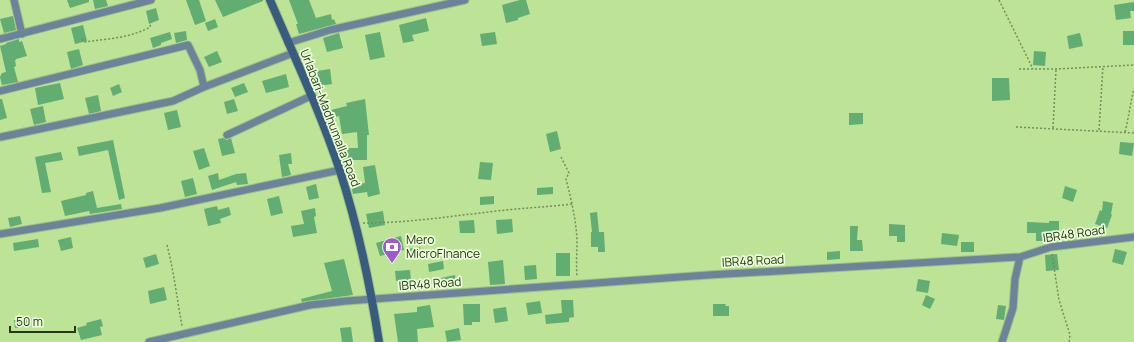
<svg xmlns="http://www.w3.org/2000/svg" width="1134" height="342" font-family="Manrope,sans-serif">
  <style>
    .building { fill: #61ad72 }
    .lines { fill: none; stroke-linecap: round; stroke-linejoin: round }
    .minor-casing { stroke: #9fc07d; stroke-width: 9 }
    .secondary-casing { stroke: #9fc07d; stroke-width: 10 }
    .path { stroke: #738e58; stroke-width: 1.5; stroke-dasharray: 2 2; stroke-linecap: butt }
    .minor { stroke: #6b839d; stroke-width: 7 }
    .secondary { stroke: #375c80; stroke-width: 8 }
    .labels { text-anchor: middle; stroke-width: 3.5; stroke-linejoin: round; paint-order: stroke }
    .street-label { font-size: 12px; fill: #273617; stroke: #eafed8 }
    .poi-label { font-size: 12px; fill: #273617; stroke: #eafed8; text-anchor: start }
  </style>
  <rect width="100%" height="100%" fill="#bde397"/>
  <path class="building" d="M 67,0 L 89,0 L 89,2 L 70,8 Z
    M 93,0 L 106,0 L 108,6 L 95,9 Z
    M 186,0 L 199,0 L 206,21 L 195,25 Z
    M 215,0 L 263,0 L 263,1 L 223,17 Z
    M 289,0 L 309,0 L 316,18 L 331,14 L 332,20 L 334,19 L 336,24 L 299,34 L 296,24 L 298,24 Z
    M 520,0 L 526,0 L 530,14 L 518,18 L 518,20 L 506,23 L 502,5 Z
    M 1134,2 L 1134,11 L 1130,11 L 1131,18 L 1116,20 L 1114,5 Z
    M 156,8 L 159,20 L 149,24 L 146,11 Z
    M 13,16 L 16,30 L 4,33 L 0,19 Z
    M 426,18 L 429,31 L 412,35 L 414,41 L 403,43 L 399,25 Z
    M 215,19 L 218,27 L 208,31 L 205,23 Z
    M 83,25 L 87,41 L 75,44 L 71,28 Z
    M 186,31 L 187,40 L 176,43 L 174,33 Z
    M 1123,31 L 1134,31 L 1134,45 L 1123,45 Z
    M 170,32 L 172,39 L 161,43 L 161,45 L 153,48 L 150,38 Z
    M 380,32 L 385,57 L 370,60 L 365,35 Z
    M 495,32 L 497,44 L 482,46 L 480,34 Z
    M 339,33 L 343,48 L 327,52 L 323,38 Z
    M 1080,33 L 1083,46 L 1069,49 L 1067,36 Z
    M 19,39 L 19,42 L 22,41 L 27,56 L 16,59 L 16,60 L 15,60 L 16,66 L 14,67 L 18,82 L 2,85 L 0,77 L 2,73 L 6,72 L 0,46 L 6,44 L 6,43 Z
    M 79,49 L 83,65 L 71,69 L 67,52 Z
    M 217,51 L 222,62 L 209,67 L 204,57 Z
    M 1034,51 L 1046,52 L 1045,66 L 1033,65 Z
    M 330,69 L 332,84 L 320,86 L 317,71 Z
    M 286,74 L 289,87 L 266,93 L 262,81 Z
    M 992,78 L 1009,78 L 1010,100 L 992,101 Z
    M 60,83 L 64,99 L 38,105 L 35,88 Z
    M 244,83 L 248,92 L 235,97 L 231,88 Z
    M 119,84 L 122,92 L 113,96 L 110,88 Z
    M 98,95 L 101,111 L 89,114 L 85,98 Z
    M 0,99 L 2,99 L 7,118 L 0,120 Z
    M 234,99 L 238,111 L 227,114 L 224,102 Z
    M 365,99 L 369,135 L 367,135 L 367,160 L 342,160 L 340,148 L 358,148 L 357,132 L 342,134 L 339,116 L 333,118 L 331,110 L 347,106 L 346,103 Z
    M 43,106 L 46,122 L 34,125 L 30,109 Z
    M 177,110 L 181,127 L 168,130 L 164,113 Z
    M 849,113 L 863,113 L 863,124 L 849,125 Z
    M 557,131 L 561,149 L 550,152 L 546,134 Z
    M 223,138 L 227,140 L 231,138 L 235,153 L 222,156 L 218,139 Z
    M 113,140 L 125,198 L 119,200 L 108,150 L 79,156 L 77,147 Z
    M 1120,142 L 1134,143 L 1132,156 L 1119,154 Z
    M 204,148 L 210,166 L 199,170 L 193,151 Z
    M 61,152 L 63,160 L 45,163 L 51,192 L 42,193 L 35,157 Z
    M 291,153 L 292,164 L 288,164 L 291,175 L 282,177 L 279,155 Z
    M 480,162 L 493,163 L 491,180 L 478,179 Z
    M 375,165 L 380,194 L 368,197 L 367,192 L 353,194 L 351,185 L 365,183 L 363,167 Z
    M 218,173 L 219,180 L 236,174 L 246,173 L 248,184 L 237,185 L 236,182 L 212,190 L 208,176 Z
    M 193,178 L 197,194 L 185,197 L 181,181 Z
    M 316,184 L 319,198 L 309,200 L 306,187 Z
    M 1065,186 L 1077,190 L 1073,202 L 1062,198 Z
    M 553,187 L 553,194 L 537,195 L 537,188 Z
    M 93,191 L 97,208 L 121,204 L 122,209 L 90,214 L 89,211 L 65,216 L 61,201 L 86,195 L 86,193 Z
    M 279,196 L 283,213 L 271,216 L 267,199 Z
    M 494,196 L 494,204 L 480,205 L 480,197 Z
    M 1103,201 L 1113,203 L 1111,214 L 1112,215 L 1107,228 L 1095,224 L 1100,210 L 1102,211 Z
    M 217,206 L 218,210 L 229,207 L 231,215 L 220,219 L 221,223 L 208,226 L 204,209 Z
    M 315,208 L 316,216 L 314,217 L 317,233 L 293,237 L 291,226 L 304,224 L 301,211 Z
    M 383,211 L 385,225 L 369,228 L 366,214 Z
    M 597,212 L 599,232 L 604,232 L 605,252 L 598,252 L 598,247 L 591,247 L 591,232 L 592,232 L 590,213 Z
    M 20,216 L 22,224 L 10,227 L 8,218 Z
    M 512,219 L 513,232 L 497,234 L 496,220 Z
    M 474,220 L 475,233 L 460,233 L 459,221 Z
    M 1049,221 L 1059,221 L 1059,233 L 1044,232 L 1044,241 L 1036,241 L 1036,233 L 1027,233 L 1027,222 L 1049,223 Z
    M 889,224 L 905,225 L 905,242 L 897,242 L 897,236 L 889,236 Z
    M 850,226 L 858,226 L 857,240 L 862,240 L 863,251 L 850,251 Z
    M 942,233 L 959,235 L 957,246 L 941,244 Z
    M 401,236 L 404,250 L 380,256 L 376,243 Z
    M 71,237 L 73,248 L 61,251 L 58,240 Z
    M 38,239 L 39,247 L 14,251 L 13,243 Z
    M 961,242 L 974,242 L 974,252 L 961,252 Z
    M 420,247 L 421,258 L 408,259 L 407,249 Z
    M 1115,249 L 1127,252 L 1123,265 L 1112,262 Z
    M 840,251 L 840,259 L 827,260 L 827,252 Z
    M 556,253 L 570,253 L 570,276 L 556,276 Z
    M 156,254 L 159,264 L 146,268 L 143,258 Z
    M 1057,254 L 1059,270 L 1046,271 L 1045,255 Z
    M 344,259 L 353,295 L 302,302 L 301,299 L 332,291 L 324,263 Z
    M 503,260 L 505,284 L 490,285 L 488,262 Z
    M 443,261 L 444,269 L 429,272 L 428,264 Z
    M 536,265 L 537,279 L 525,280 L 524,266 Z
    M 410,270 L 411,280 L 396,281 L 395,271 Z
    M 455,275 L 456,284 L 443,287 L 441,278 Z
    M 918,279 L 930,281 L 928,293 L 916,291 Z
    M 164,287 L 167,300 L 150,304 L 148,291 Z
    M 926,295 L 935,299 L 930,309 L 922,305 Z
    M 561,300 L 573,300 L 574,317 L 569,318 L 569,322 L 546,324 L 545,315 L 562,313 Z
    M 540,301 L 542,313 L 528,315 L 526,303 Z
    M 463,304 L 480,304 L 480,322 L 472,322 L 472,325 L 464,325 Z
    M 713,304 L 726,304 L 725,306 L 729,306 L 729,316 L 713,316 Z
    M 430,305 L 434,327 L 417,329 L 418,342 L 398,342 L 394,314 L 417,312 L 417,307 Z
    M 998,305 L 1006,306 L 1004,320 L 996,319 Z
    M 506,307 L 508,321 L 495,323 L 493,309 Z
    M 26,317 L 28,325 L 15,328 L 14,320 Z
    M 101,319 L 103,326 L 100,327 L 102,335 L 81,340 L 77,328 L 87,325 L 86,323 Z
    M 351,327 L 353,342 L 342,342 L 340,328 Z
    M 459,328 L 461,340 L 447,342 L 445,331 Z"/>
  <g class="lines">
    <defs>
      <path id="minor" d="M 14,0 L 22,34
        M 0,39 L 151,0
        M 288,43 L 330,30 L 465,0
        M 204,87 L 293,53
        M 0,91 L 188,45 L 200,70 L 204,87 L 173,101 L 1,137
        M 227,135 L 311,96
        M 0,234 L 160,208 L 340,170
        M 149,342 L 310,305 L 346,301 L 708,275 L 1020,257 L 1051,247 L 1134,237
        M 1002,342 L 1013,308 L 1015,279 L 1020,257"/>
      <path id="secondary" d="M 270,0 C 294,56 321,113 340,171 C 358,227 370,284 379,342"/>
    </defs>
    <use href="#minor" class="minor-casing"/>
    <use href="#secondary" class="secondary-casing"/>
    <path class="path" d="M 999,0 L 1033,69
      M 82,39 L 84,42 C 106,39 131,38 150,27 L 151,23
      M 1019,69 L 1056,69 L 1134,65
      M 1016,127 L 1134,133
      M 1053,128 L 1056,70
      M 1099,130 L 1103,66
      M 1125,132 C 1129,117 1130,103 1134,89
      M 561,157 L 569,173 L 566,179 C 571,199 576,219 577,240 C 577,252 576,264 577,277
      M 363,223 C 408,223 452,216 497,211 C 522,208 547,207 573,204
      M 167,245 C 174,272 177,299 182,326
      M 1052,254 L 1059,300 L 1070,335 L 1069,342"/>
    <use href="#minor" class="minor"/>
    <use href="#secondary" class="secondary"/>
  </g>
  <defs>
    <symbol id="bank-pin" viewBox="-11 -11 22 30"><path d="M0 17L-7.5 6A9.5 9.5 0 1 1 7.5 6Z" fill="#a059ce" stroke="#eafed8"/><path d="M-6-4H6V4H-6ZM0-2.3a2.3 2.3 0 1 0 0 4.6a2.3 2.3 0 1 0 0-4.6Z" fill="#fff"/></symbol>
  </defs>
  <g fill-rule="evenodd">
    <use href="#bank-pin" x="381" y="236" width="22" height="30"/>
  </g>
  <g class="labels">
    <g class="street-label">
      <text transform="translate(330 118) rotate(69)" y="4">Urlabari-Madhumalla Road</text>
      <text transform="translate(1074 234) rotate(-8)" y="4">IBR48 Road</text>
      <text transform="translate(753 261) rotate(-3)" y="4">IBR48 Road</text>
      <text transform="translate(430 284) rotate(-4)" y="4">IBR48 Road</text>
    </g>
    <g class="poi-label">
      <text x="406" y="244">Mero<tspan x="406" dy="14">MicroFInance</tspan></text>
    </g>
  </g>
  <path d="M10 326v6h65v-6" fill="none" stroke="#273617" stroke-width="2"/>
  <text x="16" y="326" font-size="12" fill="#273617" stroke="#eafed8" stroke-width="3" paint-order="stroke">50 m</text>
</svg>
